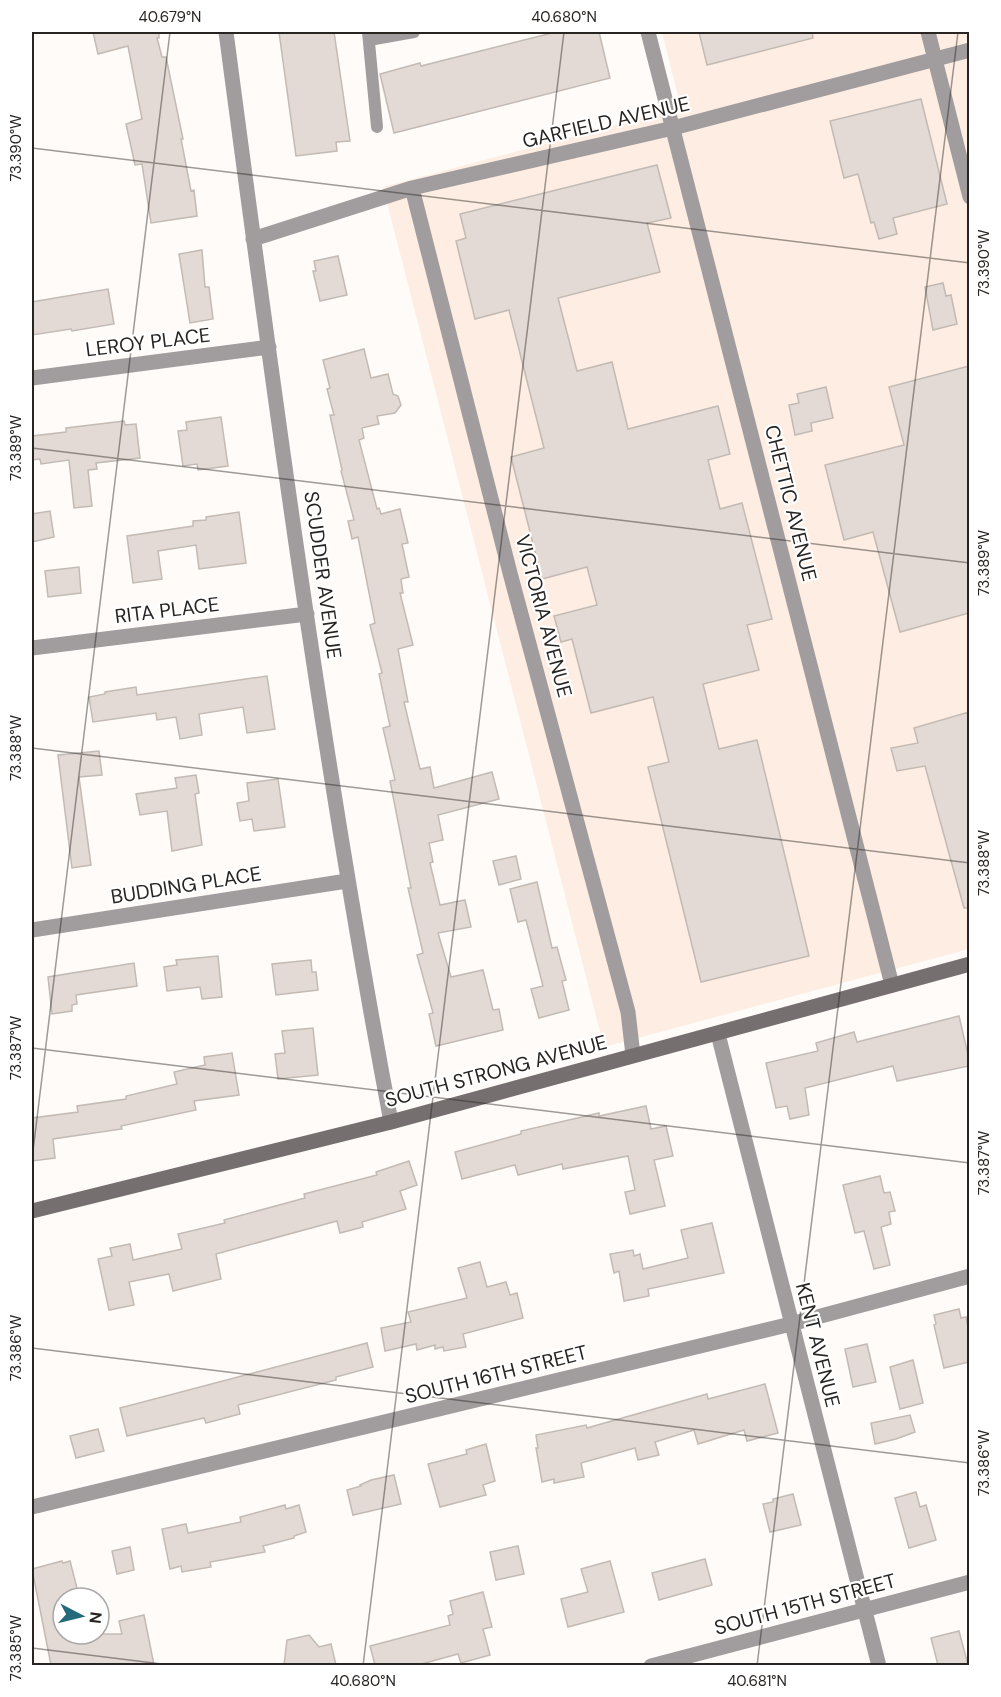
<svg xmlns="http://www.w3.org/2000/svg" width="1001" height="1697" font-family="'DM Sans',sans-serif">
  <style>
    .built { fill: #fdede2 }
    .building { fill: #e4dad5; stroke: #c3bab4; stroke-width: 1.5 }
    .lines { fill: none; stroke-linecap: round; stroke-linejoin: round }
    .lane { stroke: #a19c9d; stroke-width: 12 }
    .street { stroke: #a19c9d; stroke-width: 15 }
    .secondary { stroke: #766f70; stroke-width: 15 }
    .ticks { fill: none; stroke: #272422; stroke-width: 1.5; stroke-opacity: 0.45 }
    .labels { text-anchor: middle; stroke-width: 4.5; stroke-linejoin: round; paint-order: stroke }
    .street-label { font-size: 20px; fill: #272422; stroke: #fff }
    .neatline { fill: none; stroke: #272422; stroke-width: 2 }
    .ticks-label { font-size: 15px; text-anchor: middle; fill: #272422 }
  </style>
  <rect width="100%" height="100%" fill="#fefbf8"/>
  <path class="built" d="M 662,32 L 969,32 L 969,949 L 604,1047 L 383,187 L 681,108 Z"/>
  <path class="building" d="M 93,32 L 159,32 L 159,38 L 157,38 L 162,57 L 166,57 L 183,139 L 181,139 L 191,191 L 194,190 L 197,216 L 151,223 L 142,164 L 135,165 L 126,124 L 142,119 L 128,46 L 98,54 Z
    M 279,32 L 334,32 L 350,141 L 336,142 L 337,151 L 296,156 Z
    M 556,32 L 599,32 L 610,78 L 394,133 L 380,74 L 420,63 L 421,66 Z
    M 699,32 L 812,32 L 813,38 L 707,65 Z
    M 921,99 L 947,204 L 893,218 L 897,234 L 879,239 L 874,222 L 871,223 L 858,174 L 844,178 L 830,121 Z
    M 657,165 L 671,218 L 647,223 L 660,272 L 558,298 L 577,371 L 612,362 L 628,429 L 718,406 L 730,454 L 708,460 L 720,509 L 742,503 L 772,619 L 747,625 L 759,670 L 703,684 L 719,749 L 757,740 L 809,956 L 701,982 L 648,767 L 669,762 L 653,697 L 591,713 L 572,639 L 561,642 L 554,616 L 597,605 L 587,567 L 542,579 L 511,457 L 544,448 L 509,310 L 475,319 L 456,241 L 466,238 L 460,214 Z
    M 202,250 L 205,287 L 209,287 L 213,319 L 190,323 L 179,254 Z
    M 338,256 L 347,295 L 320,301 L 313,271 L 316,271 L 314,261 Z
    M 943,283 L 946,296 L 951,295 L 957,324 L 933,330 L 925,287 Z
    M 108,289 L 114,324 L 72,331 L 71,329 L 32,335 L 32,302 Z
    M 364,349 L 371,378 L 388,374 L 393,394 L 398,396 L 401,405 L 395,413 L 377,416 L 379,424 L 362,428 L 364,438 L 359,440 L 377,509 L 379,508 L 381,514 L 400,509 L 408,543 L 402,544 L 409,577 L 401,579 L 403,593 L 400,593 L 413,645 L 398,649 L 408,702 L 404,702 L 420,769 L 430,767 L 434,788 L 492,772 L 499,799 L 438,815 L 443,840 L 429,843 L 433,862 L 430,863 L 440,905 L 465,900 L 471,927 L 438,933 L 451,977 L 483,970 L 493,1010 L 499,1009 L 503,1030 L 436,1046 L 429,1014 L 433,1013 L 417,955 L 423,953 L 408,888 L 411,888 L 390,781 L 395,780 L 383,728 L 390,726 L 379,674 L 382,673 L 370,625 L 375,623 L 358,537 L 352,539 L 348,521 L 354,520 L 341,471 L 342,470 L 330,415 L 334,415 L 327,389 L 330,388 L 323,360 Z
    M 969,366 L 969,613 L 900,632 L 873,532 L 844,540 L 825,465 L 904,445 L 889,387 Z
    M 826,387 L 833,418 L 811,423 L 812,431 L 795,435 L 789,405 L 799,403 L 797,394 Z
    M 221,417 L 228,466 L 198,470 L 197,464 L 183,466 L 178,431 L 187,430 L 186,422 Z
    M 124,421 L 125,425 L 136,424 L 140,458 L 96,463 L 97,469 L 88,470 L 92,506 L 74,508 L 69,460 L 41,464 L 40,459 L 32,460 L 32,436 L 66,432 L 66,428 Z
    M 50,511 L 54,537 L 32,542 L 32,514 Z
    M 239,512 L 246,563 L 199,569 L 196,545 L 158,551 L 162,579 L 133,583 L 127,536 L 193,526 L 193,521 L 206,520 L 206,517 Z
    M 79,567 L 81,593 L 48,597 L 45,571 Z
    M 267,676 L 275,729 L 247,733 L 243,707 L 199,714 L 202,735 L 180,739 L 176,717 L 157,720 L 156,713 L 93,722 L 89,697 L 105,694 L 105,692 L 136,687 L 137,695 Z
    M 969,712 L 969,908 L 964,908 L 925,766 L 897,771 L 891,748 L 918,743 L 914,728 Z
    M 99,751 L 102,775 L 79,777 L 91,865 L 72,868 L 58,755 Z
    M 196,775 L 199,793 L 195,794 L 202,845 L 172,851 L 167,811 L 140,815 L 136,794 L 177,788 L 175,778 Z
    M 278,779 L 285,827 L 254,831 L 252,819 L 240,821 L 237,803 L 249,801 L 247,783 Z
    M 516,856 L 521,879 L 499,885 L 493,861 Z
    M 537,882 L 552,948 L 557,947 L 566,980 L 562,981 L 569,1010 L 539,1018 L 531,989 L 543,986 L 526,920 L 518,922 L 510,889 Z
    M 218,956 L 222,997 L 202,999 L 200,987 L 167,991 L 164,967 L 177,965 L 176,960 Z
    M 311,960 L 312,972 L 316,972 L 318,990 L 276,995 L 272,964 Z
    M 134,963 L 137,986 L 76,995 L 77,1004 L 72,1005 L 72,1011 L 52,1014 L 48,977 Z
    M 959,1016 L 969,1059 L 969,1066 L 897,1081 L 893,1066 L 805,1088 L 809,1115 L 790,1119 L 787,1106 L 776,1108 L 766,1063 L 818,1051 L 816,1043 L 854,1032 L 857,1042 Z
    M 313,1028 L 318,1075 L 278,1079 L 275,1054 L 285,1053 L 282,1031 Z
    M 232,1053 L 239,1095 L 194,1101 L 196,1110 L 121,1126 L 122,1129 L 53,1139 L 55,1158 L 32,1161 L 32,1118 L 78,1112 L 77,1106 L 126,1099 L 126,1096 L 177,1084 L 174,1072 L 205,1065 L 204,1057 Z
    M 646,1106 L 651,1129 L 666,1126 L 673,1156 L 654,1160 L 665,1206 L 630,1214 L 625,1192 L 635,1190 L 628,1156 L 563,1169 L 562,1164 L 518,1175 L 515,1165 L 462,1179 L 455,1152 L 521,1134 L 521,1131 L 599,1113 L 599,1116 Z
    M 409,1161 L 417,1185 L 400,1191 L 406,1209 L 362,1222 L 363,1227 L 340,1233 L 337,1221 L 216,1254 L 221,1279 L 173,1291 L 169,1274 L 129,1282 L 134,1305 L 109,1310 L 98,1259 L 112,1256 L 110,1248 L 130,1244 L 133,1260 L 182,1249 L 178,1234 L 225,1223 L 224,1220 L 305,1198 L 304,1194 L 377,1175 L 376,1172 Z
    M 880,1176 L 884,1193 L 890,1192 L 895,1211 L 889,1212 L 891,1224 L 881,1227 L 890,1265 L 874,1269 L 864,1231 L 855,1233 L 843,1185 Z
    M 712,1223 L 724,1273 L 648,1289 L 649,1296 L 624,1301 L 619,1271 L 614,1273 L 610,1254 L 633,1250 L 634,1256 L 640,1254 L 643,1269 L 688,1258 L 681,1230 Z
    M 480,1262 L 487,1287 L 506,1282 L 510,1295 L 517,1293 L 523,1318 L 463,1334 L 466,1347 L 444,1351 L 443,1347 L 435,1349 L 435,1345 L 417,1350 L 416,1344 L 385,1351 L 381,1328 L 411,1322 L 408,1312 L 467,1298 L 458,1268 Z
    M 959,1309 L 961,1318 L 966,1317 L 969,1332 L 969,1362 L 944,1368 L 934,1325 L 936,1324 L 934,1315 Z
    M 367,1343 L 373,1367 L 336,1377 L 336,1380 L 238,1405 L 240,1414 L 206,1423 L 204,1418 L 127,1436 L 120,1408 Z
    M 867,1344 L 876,1382 L 853,1387 L 845,1349 Z
    M 913,1360 L 923,1403 L 900,1409 L 890,1367 Z
    M 765,1384 L 778,1433 L 747,1441 L 744,1430 L 698,1444 L 694,1430 L 655,1442 L 659,1455 L 638,1460 L 635,1448 L 581,1463 L 584,1477 L 554,1483 L 554,1479 L 542,1482 L 536,1448 L 538,1448 L 536,1435 L 586,1425 L 587,1428 L 707,1394 L 708,1399 Z
    M 910,1415 L 915,1432 L 896,1439 L 875,1444 L 871,1423 Z
    M 98,1429 L 104,1451 L 76,1458 L 70,1436 Z
    M 486,1444 L 495,1481 L 483,1485 L 486,1495 L 440,1507 L 428,1464 L 467,1454 L 466,1450 Z
    M 394,1475 L 401,1504 L 353,1515 L 347,1490 L 361,1486 L 360,1485 L 371,1480 Z
    M 916,1492 L 920,1507 L 926,1505 L 936,1540 L 909,1548 L 895,1498 Z
    M 793,1494 L 801,1525 L 770,1532 L 763,1504 L 773,1502 L 773,1499 Z
    M 285,1505 L 286,1509 L 299,1505 L 306,1532 L 294,1536 L 294,1538 L 263,1546 L 265,1552 L 210,1562 L 211,1567 L 182,1572 L 181,1566 L 170,1569 L 162,1529 L 186,1524 L 188,1533 L 241,1522 L 240,1517 Z
    M 518,1546 L 524,1574 L 496,1580 L 490,1552 Z
    M 130,1547 L 134,1570 L 117,1574 L 112,1551 Z
    M 705,1559 L 712,1585 L 659,1600 L 652,1573 Z
    M 62,1561 L 63,1563 L 70,1561 L 78,1592 L 70,1594 L 71,1598 L 63,1598 L 63,1634 L 122,1634 L 119,1621 L 144,1615 L 154,1665 L 51,1665 L 32,1569 Z
    M 610,1561 L 624,1612 L 568,1627 L 561,1599 L 588,1592 L 581,1569 Z
    M 483,1592 L 492,1627 L 483,1629 L 490,1655 L 461,1663 L 458,1654 L 418,1665 L 375,1665 L 370,1646 L 450,1625 L 448,1616 L 453,1614 L 450,1601 Z
    M 959,1631 L 968,1665 L 938,1665 L 931,1638 Z
    M 309,1635 L 319,1647 L 331,1644 L 336,1665 L 284,1665 L 287,1640 Z"/>
  <g class="lines">
    <path class="lane" d="M 368,32 L 377,127
      M 369,40 L 414,32"/>
    <path class="street" d="M 226,32 C 274,396 323,761 391,1122
      M 648,32 L 892,985
      M 928,32 L 970,197
      M 412,188 L 510,573 L 628,1012 L 633,1055
      M 253,239 L 412,188 L 673,128 L 970,50
      M 32,378 L 269,347
      M 32,648 L 307,614
      M 32,930 L 347,881
      M 718,1034 L 879,1666
      M 32,1507 L 791,1324 L 970,1276
      M 651,1666 L 970,1582"/>
    <path class="secondary" d="M 32,1211 L 391,1122 L 970,964"/>
  </g>
  <path class="ticks" d="M 32,148 L 970,263M 32,448 L 970,563M 32,748 L 970,863M 32,1048 L 970,1163M 32,1159 L 170,32M 32,1348 L 970,1463M 32,1648 L 178,1666M 363,1666 L 564,32M 757,1666 L 958,32"/>
  <g class="labels">
    <g class="street-label">
      <text transform="translate(606 122) rotate(-13)" y="7">GARFIELD AVENUE</text>
      <text transform="translate(148 342) rotate(-7)" y="7">LEROY PLACE</text>
      <text transform="translate(791 503) rotate(76)" y="7">CHETTIC AVENUE</text>
      <text transform="translate(323 575) rotate(82)" y="7">SCUDDER AVENUE</text>
      <text transform="translate(167 610) rotate(-7)" y="7">RITA PLACE</text>
      <text transform="translate(544 616) rotate(75)" y="7">VICTORIA AVENUE</text>
      <text transform="translate(186 885) rotate(-9)" y="7">BUDDING PLACE</text>
      <text transform="translate(496 1071) rotate(-15)" y="7">SOUTH STRONG AVENUE</text>
      <text transform="translate(818 1345) rotate(76)" y="7">KENT AVENUE</text>
      <text transform="translate(496 1374) rotate(-14)" y="7">SOUTH 16TH STREET</text>
      <text transform="translate(805 1604) rotate(-15)" y="7">SOUTH 15TH STREET</text>
    </g>
  </g>
  <rect width="1001" height="1697" fill="none" stroke="#ffffff" stroke-width="66"/>
  <g transform="translate(81 1616) rotate(97)"><circle r="28" fill="#ffffff" stroke="#a9a7a7" stroke-width="1.5"/>
  <path d="M0-4.5L10 22L0 15L-10 22Z" fill="#256a7a"/>
  <text y="-9" font-size="16" font-weight="bold" text-anchor="middle" fill="#272422">N</text>
  </g>
  <rect x="33" y="33" width="935" height="1631" class="neatline"/>
  <g class="ticks-label">
    <text x="170" y="22">40.679°N</text>
    <text x="564" y="22">40.680°N</text>
    <text transform="translate(16 148) rotate(-90)" y="5">73.390°W</text>
    <text transform="translate(984 263) rotate(-90)" y="5">73.390°W</text>
    <text transform="translate(16 448) rotate(-90)" y="5">73.389°W</text>
    <text transform="translate(984 563) rotate(-90)" y="5">73.389°W</text>
    <text transform="translate(16 748) rotate(-90)" y="5">73.388°W</text>
    <text transform="translate(984 863) rotate(-90)" y="5">73.388°W</text>
    <text transform="translate(16 1048) rotate(-90)" y="5">73.387°W</text>
    <text transform="translate(984 1163) rotate(-90)" y="5">73.387°W</text>
    <text transform="translate(16 1348) rotate(-90)" y="5">73.386°W</text>
    <text transform="translate(984 1463) rotate(-90)" y="5">73.386°W</text>
    <text transform="translate(16 1648) rotate(-90)" y="5">73.385°W</text>
    <text x="363" y="1686">40.680°N</text>
    <text x="757" y="1686">40.681°N</text>
  </g>
</svg>
